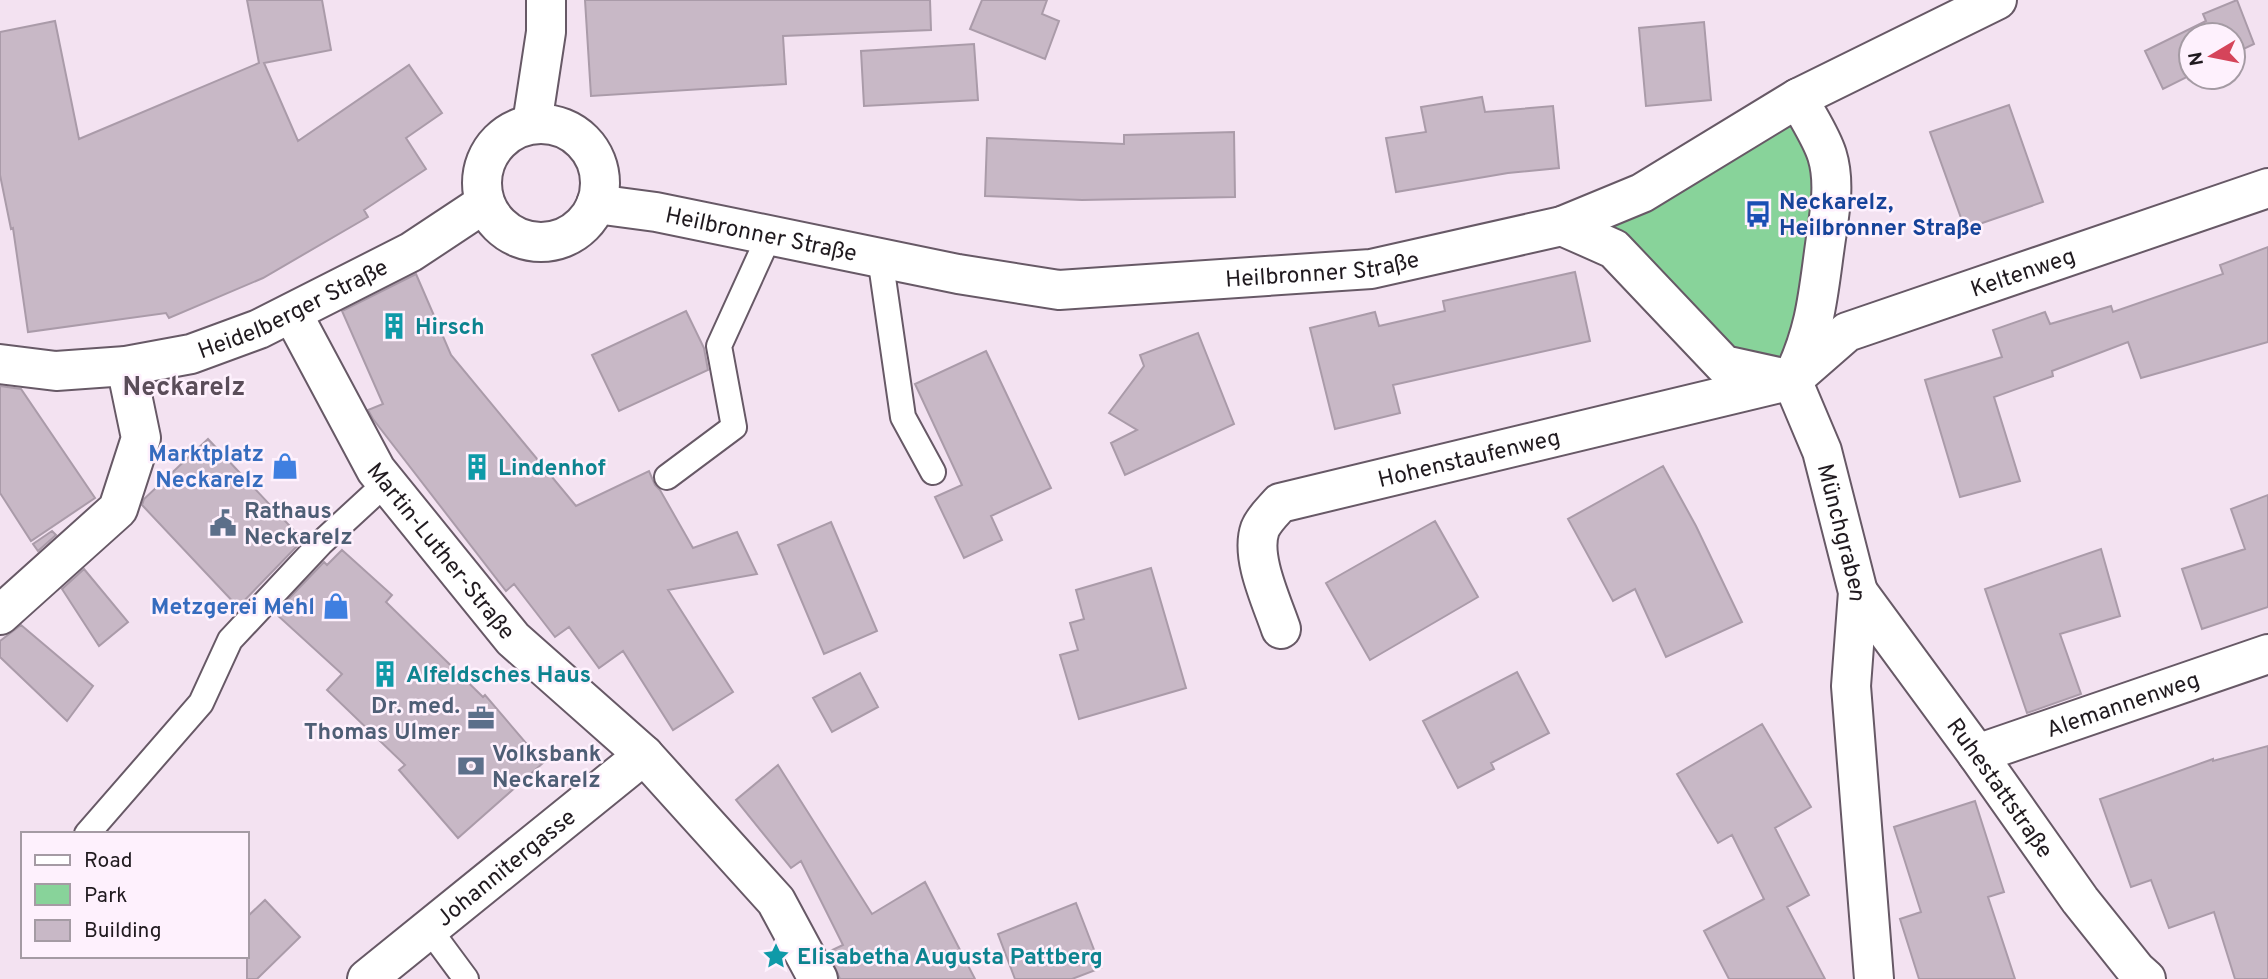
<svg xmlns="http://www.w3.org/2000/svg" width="2268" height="979" font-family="Overpass,sans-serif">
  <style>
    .green { fill: #88d39a }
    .building { fill: #c8b8c6; stroke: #aa9ba9; stroke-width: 2 }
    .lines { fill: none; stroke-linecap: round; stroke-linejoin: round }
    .lane-casing { stroke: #675966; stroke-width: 28 }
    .street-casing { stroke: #675966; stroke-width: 42 }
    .secondary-casing { stroke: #675966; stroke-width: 42 }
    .lane { stroke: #fff; stroke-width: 24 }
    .street { stroke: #fff; stroke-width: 38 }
    .secondary { stroke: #fff; stroke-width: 38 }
    .labels { text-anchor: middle; stroke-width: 5; stroke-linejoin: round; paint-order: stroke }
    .transit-label { font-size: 23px; font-weight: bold; fill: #164399; stroke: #fef1fd; text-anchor: start }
    .street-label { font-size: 23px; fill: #201a1f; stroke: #fef1fd }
    .culture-label { font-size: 23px; font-weight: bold; fill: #0d838f; stroke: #fef1fd; text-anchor: start }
    .shop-label { font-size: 23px; font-weight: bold; fill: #366cbe; stroke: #fef1fd; text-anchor: end }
    .service-label { font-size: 23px; font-weight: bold; fill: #4e5e75; stroke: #fef1fd; text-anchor: start }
    .quarter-label { font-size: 26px; font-weight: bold; fill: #5a4d59; stroke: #fef1fd }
  </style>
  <rect width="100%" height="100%" fill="#f3e2f1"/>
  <path class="green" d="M 1798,98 L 1826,154 L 1792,380 L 1724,365 L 1562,226 Z"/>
  <path class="building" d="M 247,0 L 322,0 L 331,50 L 264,63 L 298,141 L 409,65 L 442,113 L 406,138 L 426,169 L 364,210 L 368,217 L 263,278 L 169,318 L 166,313 L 28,332 L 13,228 L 11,229 L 0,175 L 0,32 L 55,21 L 79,139 L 259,63 Z
    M 585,0 L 930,0 L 931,30 L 783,36 L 786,84 L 591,96 Z
    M 982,0 L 1047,0 L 1042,14 L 1059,21 L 1045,59 L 970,29 Z
    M 2237,0 L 2254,44 L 2233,54 L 2233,35 L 2191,35 L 2191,75 L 2163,89 L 2145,51 L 2206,21 L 2203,14 Z
    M 1704,22 L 1711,100 L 1646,106 L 1639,28 Z
    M 974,44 L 978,100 L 864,106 L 861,51 Z
    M 1482,97 L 1485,112 L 1553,106 L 1559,168 L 1508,173 L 1396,192 L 1386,138 L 1426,132 L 1421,107 Z
    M 2009,105 L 2043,202 L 1965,229 L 1930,132 Z
    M 1234,132 L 1235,197 L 1082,200 L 985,196 L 987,138 L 1124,144 L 1124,135 Z
    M 2268,247 L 2268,342 L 2141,378 L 2128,342 L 2052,371 L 2053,376 L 1994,397 L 2020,481 L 1960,497 L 1925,380 L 2002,357 L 1993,330 L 2045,312 L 2050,324 L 2111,306 L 2113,312 L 2223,274 L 2220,265 Z
    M 1575,272 L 1590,341 L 1393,385 L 1400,413 L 1335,429 L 1310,328 L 1375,312 L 1379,326 L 1445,311 L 1443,301 Z
    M 416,274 L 451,355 L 576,506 L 649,471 L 655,485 L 660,490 L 693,548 L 737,532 L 757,574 L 668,590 L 733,692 L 673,730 L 623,651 L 599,668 L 569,627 L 555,637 L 514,584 L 506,591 L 373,419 L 368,410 L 383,404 L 342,311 Z
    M 686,311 L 704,348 L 708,370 L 619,411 L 592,355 Z
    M 1198,333 L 1234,424 L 1125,475 L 1111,443 L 1137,430 L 1109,413 L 1144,366 L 1140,355 Z
    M 986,351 L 1051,488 L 991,516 L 1002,540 L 964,558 L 935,497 L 962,485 L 915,384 Z
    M 0,386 L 21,389 L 95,498 L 31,541 L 0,493 Z
    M 208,439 L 303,540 L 238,607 L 142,505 L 144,499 Z
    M 1663,466 L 1696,526 L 1742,622 L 1666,657 L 1635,589 L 1613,601 L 1568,519 Z
    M 2268,495 L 2268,607 L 2202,629 L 2182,569 L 2245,549 L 2231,509 Z
    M 1435,521 L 1478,597 L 1370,660 L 1326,583 Z
    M 831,522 L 877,631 L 824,654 L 778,545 Z
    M 52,531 L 56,535 L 38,551 L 33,544 Z
    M 2101,549 L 2120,616 L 2060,634 L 2081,694 L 2027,713 L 1985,589 Z
    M 342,550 L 392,595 L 386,602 L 483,697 L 485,695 L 543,763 L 458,838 L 399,770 L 405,765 L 327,690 L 342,674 L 275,613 L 324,562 L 327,565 Z
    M 1151,568 L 1186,688 L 1079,719 L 1060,655 L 1078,650 L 1070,623 L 1084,619 L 1076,590 Z
    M 84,569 L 128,622 L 99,646 L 62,589 Z
    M 21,625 L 93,686 L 67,721 L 0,657 L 0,641 Z
    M 1517,672 L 1549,733 L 1491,763 L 1494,769 L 1458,788 L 1423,721 Z
    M 860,673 L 878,707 L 832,732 L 813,698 Z
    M 1762,724 L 1811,807 L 1775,828 L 1809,895 L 1787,907 L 1825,979 L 1729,979 L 1704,931 L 1764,899 L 1732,835 L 1718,843 L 1677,774 Z
    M 2268,746 L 2268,979 L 2235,979 L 2214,912 L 2169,928 L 2151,880 L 2131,887 L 2100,799 L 2213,759 L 2213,761 Z
    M 778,765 L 872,914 L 925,882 L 975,979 L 840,979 L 828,952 L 843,945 L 801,861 L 791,868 L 736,800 Z
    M 1975,801 L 2004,892 L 1988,897 L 2015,979 L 1919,979 L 1900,919 L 1921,912 L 1894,827 Z
    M 265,900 L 300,937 L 257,979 L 247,979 L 247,917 Z
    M 1076,903 L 1101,968 L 1072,979 L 1015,979 L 998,934 Z"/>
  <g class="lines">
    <defs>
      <path id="lane" d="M 880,257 L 903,417 L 933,472
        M 667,477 L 734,427 L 719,346 L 770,234
        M 87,834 L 201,703 L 230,640 L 321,543 L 386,483
        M 429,929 L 466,979"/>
      <g id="street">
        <path id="s1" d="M 1562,226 L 1614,249 L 1724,365 L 1792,380 L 1822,451 L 1858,592 L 1851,686 L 1874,979"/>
        <path id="s2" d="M 292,313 L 376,470 L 513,639 L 644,755 L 776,901 L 818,979"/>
        <path d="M 1794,375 C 1816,328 1818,295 1825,245 C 1829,216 1836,184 1827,155 C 1821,136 1807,116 1798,98"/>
        <path id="s3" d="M 1858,592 L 1977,754 L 2080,900 L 2136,970 L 2146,979"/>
        <path d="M 0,615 L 118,509 L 141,438 L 126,366"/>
        <path id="s4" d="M 1281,629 C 1272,602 1250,557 1260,529 C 1264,519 1273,511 1280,503 L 1792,380 L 1847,332 L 2268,188"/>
        <path id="s5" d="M 1977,754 L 2268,654"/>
        <path id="s6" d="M 367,979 L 644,755"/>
      </g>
      <g id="secondary">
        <circle cx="541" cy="183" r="59"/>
        <path d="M 532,124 L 546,32 L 546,0"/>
        <path id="s7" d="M 596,204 L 656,212 L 958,274 L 1059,290 L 1371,269 L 1562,226 L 1642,193 L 1798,98 L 1997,0"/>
        <path id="s8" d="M 0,364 L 56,371 L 126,366 L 191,354 L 259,329 L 411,252 L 485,203"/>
      </g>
    </defs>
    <use href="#lane" class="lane-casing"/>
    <use href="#street" class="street-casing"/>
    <use href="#secondary" class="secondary-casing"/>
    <use href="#lane" class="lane"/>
    <use href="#street" class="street"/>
    <use href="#secondary" class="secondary"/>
  </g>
  <defs>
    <symbol id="bus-bare" viewBox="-9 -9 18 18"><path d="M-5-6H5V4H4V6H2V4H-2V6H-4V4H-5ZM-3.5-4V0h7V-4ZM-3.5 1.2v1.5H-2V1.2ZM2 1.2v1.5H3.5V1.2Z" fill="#1a4fb4" stroke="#fef1fd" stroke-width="2.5" paint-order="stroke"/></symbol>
    <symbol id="building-bare" viewBox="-9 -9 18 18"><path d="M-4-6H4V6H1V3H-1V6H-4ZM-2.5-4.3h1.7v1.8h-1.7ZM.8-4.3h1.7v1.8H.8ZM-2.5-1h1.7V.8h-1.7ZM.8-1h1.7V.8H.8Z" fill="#0f9aa8" stroke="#fef1fd" stroke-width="2.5" paint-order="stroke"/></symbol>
    <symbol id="shop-bare" viewBox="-9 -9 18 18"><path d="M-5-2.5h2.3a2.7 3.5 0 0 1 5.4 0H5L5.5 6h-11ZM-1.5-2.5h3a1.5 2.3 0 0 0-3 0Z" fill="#3f7fe0" stroke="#fef1fd" stroke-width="2.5" paint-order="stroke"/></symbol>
    <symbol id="civic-bare" viewBox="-9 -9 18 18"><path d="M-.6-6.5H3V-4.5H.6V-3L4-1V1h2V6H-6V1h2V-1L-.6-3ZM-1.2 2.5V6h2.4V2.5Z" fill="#5c6f8a" stroke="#fef1fd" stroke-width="2.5" paint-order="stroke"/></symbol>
    <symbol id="office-bare" viewBox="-9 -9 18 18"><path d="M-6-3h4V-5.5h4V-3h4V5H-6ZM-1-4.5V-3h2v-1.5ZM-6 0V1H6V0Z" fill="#5c6f8a" stroke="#fef1fd" stroke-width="2.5" paint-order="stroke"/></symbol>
    <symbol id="bank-bare" viewBox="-9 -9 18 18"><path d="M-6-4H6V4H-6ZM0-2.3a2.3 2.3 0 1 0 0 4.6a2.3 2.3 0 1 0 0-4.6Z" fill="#5c6f8a" stroke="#fef1fd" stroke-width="2.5" paint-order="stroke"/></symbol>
    <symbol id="sight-bare" viewBox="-9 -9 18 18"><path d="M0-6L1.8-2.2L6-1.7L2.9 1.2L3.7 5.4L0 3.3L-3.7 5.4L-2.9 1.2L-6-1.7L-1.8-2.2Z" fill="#0f9aa8" stroke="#fef1fd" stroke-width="2.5" paint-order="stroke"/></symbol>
  </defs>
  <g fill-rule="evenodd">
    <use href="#bus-bare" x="1739" y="195" width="38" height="38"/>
    <use href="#building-bare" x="375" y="307" width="38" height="38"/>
    <use href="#shop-bare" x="266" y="447" width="38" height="38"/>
    <use href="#building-bare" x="458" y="448" width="38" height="38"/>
    <use href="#civic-bare" x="204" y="504" width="38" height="38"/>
    <use href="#shop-bare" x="317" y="587" width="38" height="38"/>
    <use href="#building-bare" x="366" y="655" width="38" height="38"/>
    <use href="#office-bare" x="462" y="699" width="38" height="38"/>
    <use href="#bank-bare" x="452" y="747" width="38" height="38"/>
    <use href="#sight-bare" x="757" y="937" width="38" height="38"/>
  </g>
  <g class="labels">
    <g class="transit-label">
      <text x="1779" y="209">Neckarelz,<tspan x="1779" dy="26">Heilbronner Straße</tspan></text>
    </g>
    <g class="street-label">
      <text dy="8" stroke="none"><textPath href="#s7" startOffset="168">Heilbronner Straße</textPath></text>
      <text dy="8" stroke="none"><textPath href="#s7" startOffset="735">Heilbronner Straße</textPath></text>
      <text dy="8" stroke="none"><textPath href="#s4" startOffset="922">Keltenweg</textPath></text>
      <text dy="8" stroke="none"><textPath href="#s8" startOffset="304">Heidelberger Straße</textPath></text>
      <text dy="8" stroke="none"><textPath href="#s4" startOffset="331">Hohenstaufenweg</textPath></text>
      <text dy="8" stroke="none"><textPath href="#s1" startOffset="448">Münchgraben</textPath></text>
      <text dy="8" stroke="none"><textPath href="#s2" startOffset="282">Martin-Luther-Straße</textPath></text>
      <text dy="8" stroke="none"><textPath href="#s5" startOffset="154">Alemannenweg</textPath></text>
      <text dy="8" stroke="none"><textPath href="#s3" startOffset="242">Ruhestattstraße</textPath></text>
      <text dy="8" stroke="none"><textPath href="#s6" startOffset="178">Johannitergasse</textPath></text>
    </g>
    <g class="culture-label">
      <text x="415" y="334">Hirsch</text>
      <text x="498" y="475">Lindenhof</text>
      <text x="406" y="682">Alfeldsches Haus</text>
      <text x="797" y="964">Elisabetha Augusta Pattberg</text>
    </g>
    <g class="shop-label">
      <text x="264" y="461">Marktplatz<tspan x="264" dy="26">Neckarelz</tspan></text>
      <text x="315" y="614">Metzgerei Mehl</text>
    </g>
    <g class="service-label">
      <text x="244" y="518">Rathaus<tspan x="244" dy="26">Neckarelz</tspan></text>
      <text x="460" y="713" text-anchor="end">Dr. med.<tspan x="460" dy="26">Thomas Ulmer</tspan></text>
      <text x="492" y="761">Volksbank<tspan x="492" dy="26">Neckarelz</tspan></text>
    </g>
    <g class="quarter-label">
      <text x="184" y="395">Neckarelz</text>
    </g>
  </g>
  <rect x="21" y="832" width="228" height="126" fill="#fef1fd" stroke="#a59ba4" stroke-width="2"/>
  <rect x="35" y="855" width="35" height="10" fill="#ffffff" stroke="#a59ba4" stroke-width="2"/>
  <text x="84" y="867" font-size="21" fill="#201a1f">Road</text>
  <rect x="35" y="884" width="35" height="21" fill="#88d39a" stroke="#a59ba4" stroke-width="2"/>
  <text x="84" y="902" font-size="21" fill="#201a1f">Park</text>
  <rect x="35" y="920" width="35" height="21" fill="#c8b8c6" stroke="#a59ba4" stroke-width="2"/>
  <text x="84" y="937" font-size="21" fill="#201a1f">Building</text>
  <g transform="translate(2212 56) rotate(260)"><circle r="33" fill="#fef1fd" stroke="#a59ba4" stroke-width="2"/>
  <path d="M0-5L12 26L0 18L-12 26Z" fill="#d5445a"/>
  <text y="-10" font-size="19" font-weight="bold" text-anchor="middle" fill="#201a1f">N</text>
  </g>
</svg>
